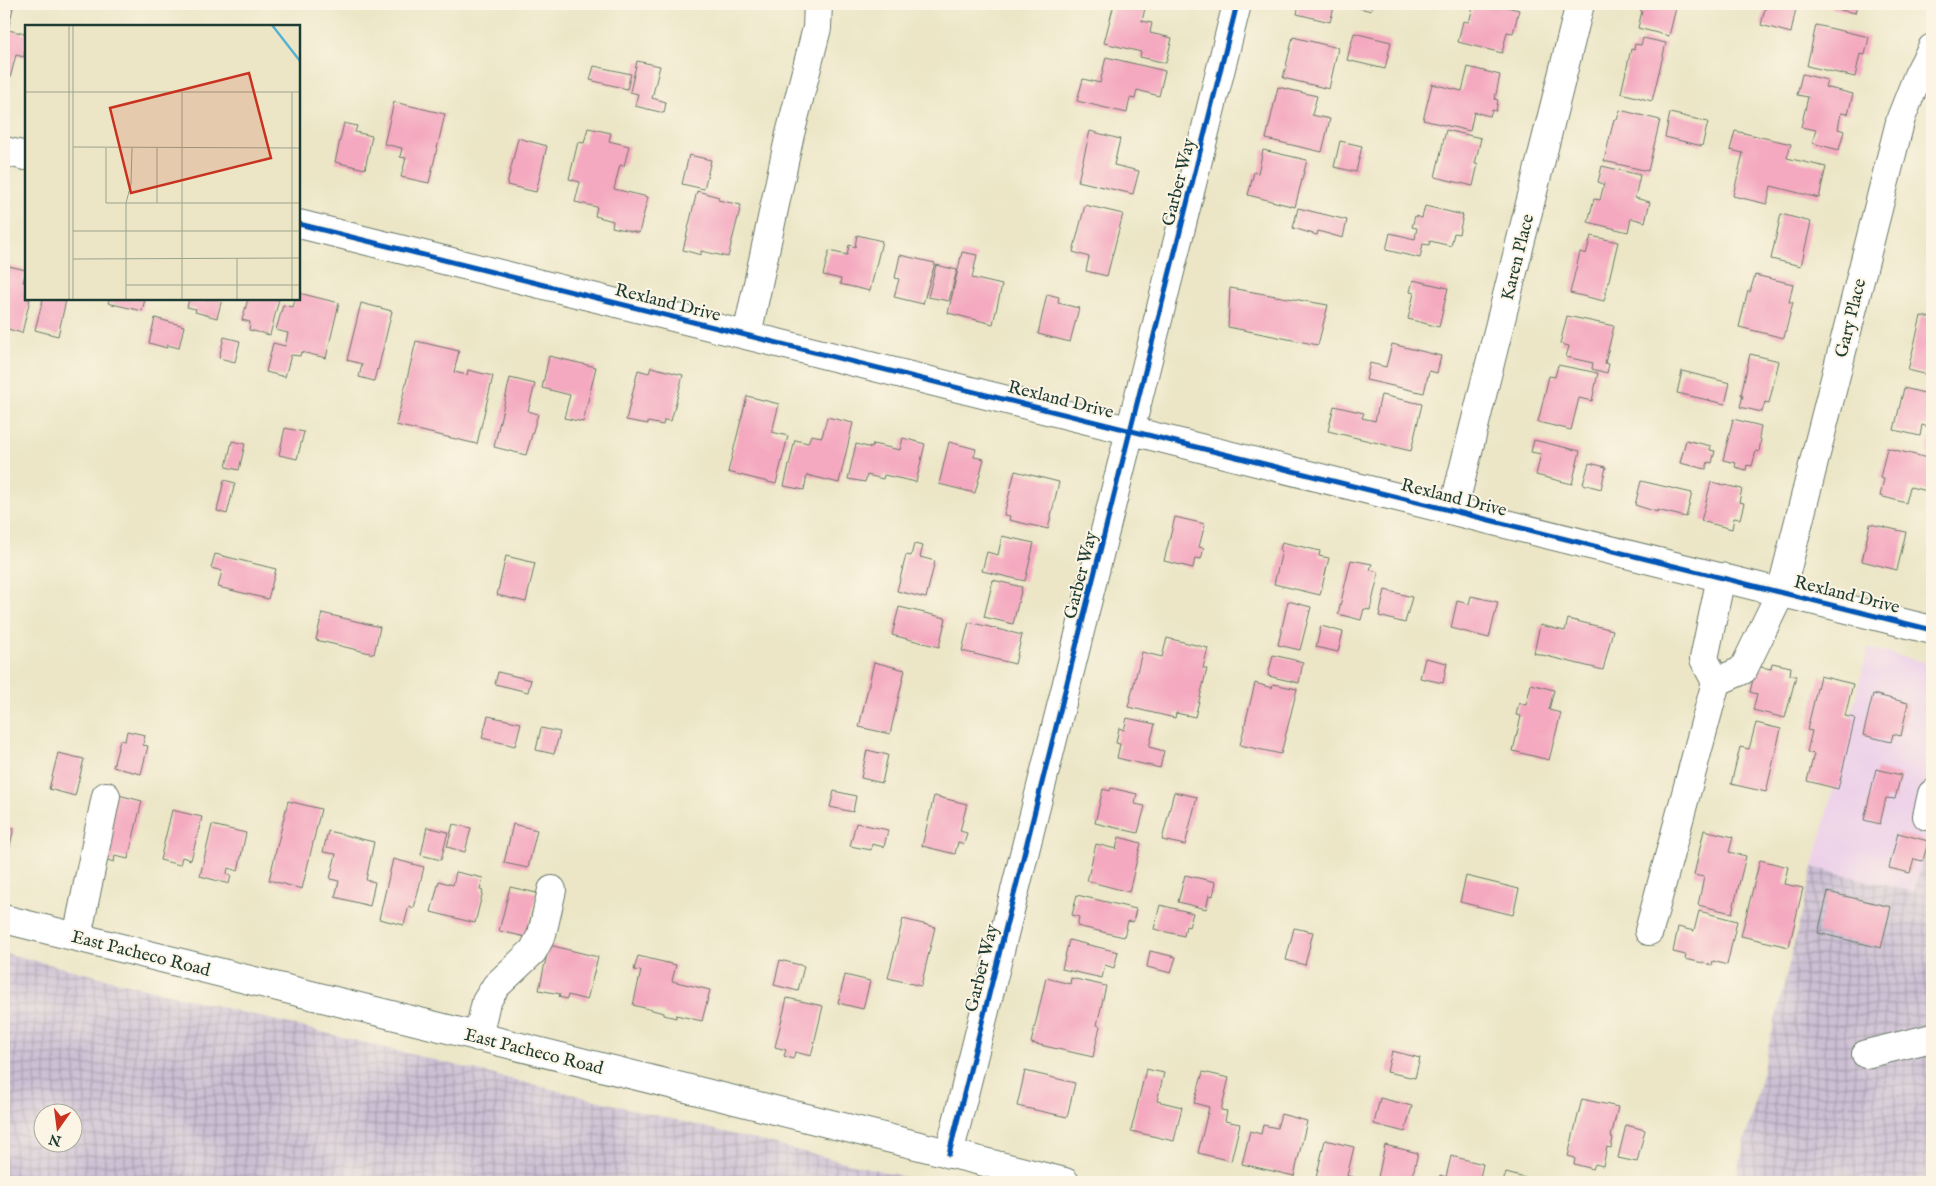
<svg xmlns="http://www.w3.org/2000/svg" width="1936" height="1186" font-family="'IM FELL English',serif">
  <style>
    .built { fill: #edd1e9 }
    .industrial { fill: url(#industrial-grid); fill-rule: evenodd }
    .building { fill: #f4a9c0 }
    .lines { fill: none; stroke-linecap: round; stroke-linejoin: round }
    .minor-casing { stroke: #677867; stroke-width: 30 }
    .minor { stroke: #fff; stroke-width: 28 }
    .cycleway-casing { stroke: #fcf5e5; stroke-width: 8 }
    .cycleway { stroke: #0057b8; stroke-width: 5 }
    .labels { text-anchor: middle; stroke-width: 4; stroke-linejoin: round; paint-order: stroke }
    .street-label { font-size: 18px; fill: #1f3d34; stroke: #fcf5e5 }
    .inset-river { fill: none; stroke: #56b1d3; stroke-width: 2.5 }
    .inset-road { fill: none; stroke: #9aa28c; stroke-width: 1 }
    .view { fill: #c8321e; fill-opacity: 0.15; stroke: #c8321e; stroke-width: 2.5 }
    .inset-edge { fill: none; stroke: #1f3d34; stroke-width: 2.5 }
  </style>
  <defs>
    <pattern id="industrial-grid" width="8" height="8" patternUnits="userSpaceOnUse" patternTransform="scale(1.25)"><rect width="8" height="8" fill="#ccbfd4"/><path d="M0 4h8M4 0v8" fill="none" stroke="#a59cad"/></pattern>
  </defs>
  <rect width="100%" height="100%" fill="#fcf5e5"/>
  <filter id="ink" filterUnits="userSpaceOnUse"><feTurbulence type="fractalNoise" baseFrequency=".02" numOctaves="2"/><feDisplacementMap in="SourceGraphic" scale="10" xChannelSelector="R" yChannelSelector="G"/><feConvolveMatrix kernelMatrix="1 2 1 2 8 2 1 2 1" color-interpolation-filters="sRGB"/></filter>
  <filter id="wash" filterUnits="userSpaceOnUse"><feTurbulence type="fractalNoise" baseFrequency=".0096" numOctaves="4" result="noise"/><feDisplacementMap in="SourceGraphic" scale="20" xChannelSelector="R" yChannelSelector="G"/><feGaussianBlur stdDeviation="1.12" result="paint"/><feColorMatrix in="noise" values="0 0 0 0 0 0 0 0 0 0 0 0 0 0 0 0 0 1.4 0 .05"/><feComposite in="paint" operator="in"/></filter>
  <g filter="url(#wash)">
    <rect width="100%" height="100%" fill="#ece6c7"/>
    <path class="built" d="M 1868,648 L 1932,664 L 1932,820 L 1914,892 L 1813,867 Z"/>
    <path class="industrial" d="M 1932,820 L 1932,1182 L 1735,1182 L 1813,867 L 1914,892 Z
      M 4,953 L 925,1182 L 4,1182 ZM 42,1114 L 72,1114 L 72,1144 L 42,1144 Z"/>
    <g id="blocks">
      <path class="building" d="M 1114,4 L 1146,4 L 1142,21 L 1152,23 L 1150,33 L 1172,38 L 1166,63 L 1140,57 L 1141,52 L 1104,43 Z
        M 1299,4 L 1335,4 L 1330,22 L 1297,14 Z
        M 1344,4 L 1373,4 L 1371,11 Z
        M 1474,4 L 1494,4 L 1519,10 L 1513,33 L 1507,32 L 1502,53 L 1458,42 L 1463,21 L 1469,22 Z
        M 1641,4 L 1677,4 L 1669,36 L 1638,28 L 1642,11 L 1640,10 Z
        M 1766,4 L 1779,4 L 1796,8 L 1791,33 L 1761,25 Z
        M 1832,4 L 1857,4 L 1855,13 L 1831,8 Z
        M 4,6 L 13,8 L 8,30 L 26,34 L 24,57 L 16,55 L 10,78 L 4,77 Z
        M 1816,25 L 1869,37 L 1865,55 L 1860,54 L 1855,77 L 1807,66 Z
        M 1354,33 L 1391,42 L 1385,69 L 1347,60 Z
        M 1293,37 L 1338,48 L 1329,89 L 1283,78 Z
        M 1643,38 L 1666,43 L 1652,101 L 1621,93 L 1631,49 L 1634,50 L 1635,44 L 1641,45 Z
        M 1106,57 L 1165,71 L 1159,96 L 1137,90 L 1135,99 L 1130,98 L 1127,113 L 1077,101 L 1083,79 L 1100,83 Z
        M 637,61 L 660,66 L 652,98 L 666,102 L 664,113 L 635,106 L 638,94 L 630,92 Z
        M 594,66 L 631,74 L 627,89 L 590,80 Z
        M 1468,67 L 1500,75 L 1495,99 L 1498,100 L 1496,111 L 1492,110 L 1490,116 L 1474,112 L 1470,131 L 1423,120 L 1432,84 L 1462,91 Z
        M 1802,74 L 1827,80 L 1825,87 L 1853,94 L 1848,114 L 1841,113 L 1838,129 L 1844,131 L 1839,150 L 1812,143 L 1816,130 L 1801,127 L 1808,97 L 1797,95 Z
        M 1278,87 L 1317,96 L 1312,115 L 1330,119 L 1322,152 L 1266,139 Z
        M 394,102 L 445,114 L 429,183 L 401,177 L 406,158 L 400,157 L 402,148 L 384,144 Z
        M 1620,110 L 1660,120 L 1648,171 L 1604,161 L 1614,119 L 1617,120 Z
        M 1670,113 L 1708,122 L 1702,146 L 1665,137 Z
        M 344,123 L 357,126 L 355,132 L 372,136 L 365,169 L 335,162 Z
        M 588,128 L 611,133 L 609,141 L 629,146 L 624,166 L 620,165 L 614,189 L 648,197 L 639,233 L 612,227 L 613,221 L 595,216 L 597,207 L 575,202 L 580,182 L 569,179 L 578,142 L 584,143 Z
        M 1446,130 L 1481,138 L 1475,164 L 1478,164 L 1473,186 L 1435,177 Z
        M 1090,131 L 1120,139 L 1114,165 L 1139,171 L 1133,194 L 1078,181 Z
        M 1735,131 L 1791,144 L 1787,158 L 1826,167 L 1819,198 L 1771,186 L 1767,204 L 1733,196 L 1743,153 L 1730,150 Z
        M 518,138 L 547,146 L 536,192 L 507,185 Z
        M 1340,141 L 1362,146 L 1356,172 L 1334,167 Z
        M 1263,150 L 1307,160 L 1295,207 L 1248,195 L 1254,172 L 1258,173 Z
        M 689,155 L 711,160 L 704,189 L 682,184 Z
        M 1602,166 L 1640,175 L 1635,198 L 1650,202 L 1645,222 L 1631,218 L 1628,232 L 1588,222 L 1594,199 L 1600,200 L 1604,184 L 1598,182 Z
        M 697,191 L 719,197 L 718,200 L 741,205 L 728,257 L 701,251 L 701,255 L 683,250 Z
        M 1085,205 L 1123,214 L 1107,276 L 1086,271 L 1089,257 L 1073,252 Z
        M 1425,206 L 1463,215 L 1459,234 L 1454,233 L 1451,246 L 1430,241 L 1429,245 L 1423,244 L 1420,258 L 1386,250 L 1390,233 L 1415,239 L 1417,228 L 1412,227 L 1415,216 L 1422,218 Z
        M 1298,208 L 1347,220 L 1343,238 L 1318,231 L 1317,235 L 1293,228 Z
        M 1781,214 L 1811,222 L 1801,266 L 1771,259 Z
        M 857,235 L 882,241 L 870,291 L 840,284 L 841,279 L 823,275 L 829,251 L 847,255 L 849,245 L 855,247 Z
        M 1591,236 L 1618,242 L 1604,301 L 1570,293 L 1580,252 L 1586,254 Z
        M 962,252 L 977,255 L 972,278 L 1002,285 L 993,324 L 948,313 Z
        M 900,255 L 935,263 L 923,304 L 894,297 L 899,279 L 895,278 Z
        M 4,265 L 26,270 L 23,282 L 26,283 L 26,299 L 30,299 L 22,333 L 4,328 Z
        M 936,265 L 957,270 L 949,301 L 928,297 Z
        M 1932,271 L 1932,289 L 1928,288 Z
        M 1755,275 L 1793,284 L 1789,302 L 1793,302 L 1784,338 L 1739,327 L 1748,291 L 1750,292 Z
        M 1413,280 L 1448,288 L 1439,327 L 1408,319 L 1414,293 L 1410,292 Z
        M 1230,288 L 1328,305 L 1318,345 L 1228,327 Z
        M 299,293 L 339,303 L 326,358 L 301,352 L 300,356 L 291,355 L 285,377 L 266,372 L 273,343 L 285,346 L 288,333 L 276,330 L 283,305 L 293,307 L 295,299 L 299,299 Z
        M 1047,294 L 1059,297 L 1058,303 L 1079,308 L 1070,342 L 1038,334 Z
        M 43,299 L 66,300 L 58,336 L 35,330 Z
        M 109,299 L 145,299 L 142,311 L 108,303 Z
        M 189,299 L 222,299 L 217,318 L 195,312 L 196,309 L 187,307 Z
        M 248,299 L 279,299 L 270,335 L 249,330 L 250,322 L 242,320 Z
        M 361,303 L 392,311 L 378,370 L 377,369 L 374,381 L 359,377 L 362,364 L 347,360 Z
        M 1567,316 L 1614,326 L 1605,363 L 1609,364 L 1607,373 L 1592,369 L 1593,363 L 1566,357 L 1569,346 L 1560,344 Z
        M 1921,316 L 1932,318 L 1932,376 L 1908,370 Z
        M 155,318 L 184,326 L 179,348 L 167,345 L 167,348 L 149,343 Z
        M 224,337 L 240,341 L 235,362 L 219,358 Z
        M 416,341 L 459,351 L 454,372 L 467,375 L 468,370 L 493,376 L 477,444 L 396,425 Z
        M 1392,344 L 1441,356 L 1437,373 L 1429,371 L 1424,393 L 1366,380 L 1370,363 L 1386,367 Z
        M 1750,354 L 1779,361 L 1769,403 L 1765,402 L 1762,412 L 1740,407 L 1743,395 L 1741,395 Z
        M 549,356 L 596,367 L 583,422 L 564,418 L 570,395 L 542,388 Z
        M 1558,365 L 1598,373 L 1592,401 L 1579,398 L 1571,430 L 1538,422 L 1549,376 L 1555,377 Z
        M 651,367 L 683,375 L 671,421 L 664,420 L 663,425 L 648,422 L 648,424 L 626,420 L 638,370 L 649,373 Z
        M 1682,371 L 1730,383 L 1725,404 L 1677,393 Z
        M 510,378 L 535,384 L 528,411 L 538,414 L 526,455 L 494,447 Z
        M 1904,388 L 1932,395 L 1932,428 L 1922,425 L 1920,436 L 1894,430 Z
        M 1381,395 L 1422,404 L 1411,451 L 1328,431 L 1334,406 L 1364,413 L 1362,418 L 1375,421 Z
        M 747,396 L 779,404 L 772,432 L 788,436 L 776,484 L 728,472 Z
        M 827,417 L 853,423 L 839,483 L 807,475 L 804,490 L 784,486 L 795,440 L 808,443 L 811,435 L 822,437 Z
        M 1733,419 L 1761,426 L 1759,438 L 1761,439 L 1759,452 L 1756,451 L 1752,466 L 1747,465 L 1746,470 L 1735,467 L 1736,463 L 1723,460 Z
        M 285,428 L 304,432 L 297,459 L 279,455 Z
        M 1932,429 L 1932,455 L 1926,453 Z
        M 903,438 L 925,444 L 916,482 L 884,475 L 883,479 L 867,475 L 865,482 L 848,479 L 856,444 L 872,448 L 873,444 L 900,450 Z
        M 1534,440 L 1580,451 L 1572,484 L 1536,475 L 1541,454 L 1531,452 Z
        M 1686,440 L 1711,446 L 1710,450 L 1715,451 L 1712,463 L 1708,462 L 1706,469 L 1680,463 Z
        M 232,441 L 245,444 L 239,470 L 226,467 Z
        M 949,442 L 976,449 L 974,457 L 984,459 L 975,493 L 939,484 Z
        M 1887,448 L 1932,459 L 1932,492 L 1910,487 L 1906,503 L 1880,496 L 1884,479 L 1880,478 Z
        M 1589,463 L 1606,467 L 1601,489 L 1583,484 Z
        M 1015,471 L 1059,482 L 1048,529 L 1009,520 L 1010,516 L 1004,515 Z
        M 224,480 L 235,483 L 227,514 L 217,511 Z
        M 1641,481 L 1692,493 L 1686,517 L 1657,510 L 1657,512 L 1635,505 Z
        M 1711,482 L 1742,489 L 1739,502 L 1744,503 L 1740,519 L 1734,518 L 1732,529 L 1701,521 Z
        M 1175,517 L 1205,524 L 1199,547 L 1204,548 L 1201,559 L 1195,558 L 1193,568 L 1164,561 Z
        M 1870,524 L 1906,532 L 1897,570 L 1862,561 Z
        M 1002,536 L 1034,543 L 1025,581 L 982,571 L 987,552 L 998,555 Z
        M 1282,542 L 1320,551 L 1319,556 L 1329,558 L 1320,595 L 1274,584 L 1282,551 L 1280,550 Z
        M 914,544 L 923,546 L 920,557 L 935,561 L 926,598 L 897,591 L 906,555 L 911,556 Z
        M 215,554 L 276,569 L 268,599 L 218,587 L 222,571 L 211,568 Z
        M 506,556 L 535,563 L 526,602 L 497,595 Z
        M 1351,560 L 1372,564 L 1370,570 L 1379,572 L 1370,610 L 1364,609 L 1361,620 L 1338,614 Z
        M 993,580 L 1022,587 L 1013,624 L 984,617 Z
        M 1385,590 L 1412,597 L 1405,623 L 1379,616 Z
        M 1471,596 L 1498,602 L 1489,638 L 1451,628 L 1457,601 L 1469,604 Z
        M 1288,601 L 1311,607 L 1300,650 L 1278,645 Z
        M 899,607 L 946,618 L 939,647 L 892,635 Z
        M 322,613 L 380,627 L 374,654 L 316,640 Z
        M 1568,619 L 1613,630 L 1603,670 L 1534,653 L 1540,625 L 1565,631 Z
        M 969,622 L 1022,635 L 1015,664 L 962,651 Z
        M 1321,626 L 1343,632 L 1338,652 L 1316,647 Z
        M 1167,638 L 1208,648 L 1203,668 L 1207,669 L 1195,717 L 1176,713 L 1175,718 L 1128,707 L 1142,652 L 1162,657 Z
        M 1273,655 L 1303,662 L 1299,683 L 1268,676 Z
        M 1425,658 L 1447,663 L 1443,683 L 1420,678 Z
        M 874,662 L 905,670 L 890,734 L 859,727 Z
        M 1772,663 L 1791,667 L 1790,675 L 1796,676 L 1785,718 L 1753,710 L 1757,694 L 1750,692 L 1756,666 L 1771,669 Z
        M 498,672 L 531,680 L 528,692 L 495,684 Z
        M 1820,676 L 1853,684 L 1845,716 L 1855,718 L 1838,789 L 1807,781 L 1814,754 L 1807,752 L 1812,731 L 1807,730 Z
        M 1255,683 L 1272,688 L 1273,684 L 1297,689 L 1281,754 L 1240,745 Z
        M 1531,684 L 1554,690 L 1549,710 L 1561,713 L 1549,760 L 1513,751 L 1521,716 L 1516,715 L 1519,703 L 1526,705 Z
        M 1873,694 L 1908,703 L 1901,736 L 1893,734 L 1891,742 L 1863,735 Z
        M 488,716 L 521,723 L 515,746 L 482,738 Z
        M 1127,718 L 1155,724 L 1149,747 L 1164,751 L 1160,768 L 1117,758 L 1120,744 L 1116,743 L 1119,728 L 1124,730 Z
        M 1756,723 L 1781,729 L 1766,792 L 1731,784 L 1740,747 L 1749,749 Z
        M 541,728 L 560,732 L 554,754 L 536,750 Z
        M 127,731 L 145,735 L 143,745 L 148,746 L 141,774 L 113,767 L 120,740 L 125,741 Z
        M 867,750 L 888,755 L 882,783 L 861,778 Z
        M 58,753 L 84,759 L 75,796 L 49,789 Z
        M 1876,769 L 1901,775 L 1895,799 L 1886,798 L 1880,824 L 1864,820 Z
        M 1111,788 L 1137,794 L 1135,804 L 1145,806 L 1138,833 L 1095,823 L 1103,789 L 1110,791 Z
        M 834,791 L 856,796 L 853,812 L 830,807 Z
        M 1174,792 L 1197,797 L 1185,845 L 1162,840 Z
        M 111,793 L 142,801 L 128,859 L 115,856 L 114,862 L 104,859 Z
        M 934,796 L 967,804 L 960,831 L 967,833 L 964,844 L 958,842 L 955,854 L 922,846 Z
        M 288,801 L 321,809 L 302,889 L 269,880 Z
        M 172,810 L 202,817 L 191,860 L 182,857 L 180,865 L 160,860 Z
        M 856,823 L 888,830 L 884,847 L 872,844 L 871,850 L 850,846 Z
        M 453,824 L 471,828 L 465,852 L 447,847 Z
        M 513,824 L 537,830 L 528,868 L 504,863 Z
        M 212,825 L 246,833 L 238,871 L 228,868 L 227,874 L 231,875 L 229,884 L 200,876 Z
        M 4,826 L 14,828 L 8,854 L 4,853 Z
        M 427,827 L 448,832 L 441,860 L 421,855 Z
        M 1704,830 L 1733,837 L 1729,852 L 1746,856 L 1732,913 L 1698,905 L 1704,877 L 1694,875 Z
        M 328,831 L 374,842 L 366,880 L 375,882 L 370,906 L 335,897 L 339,881 L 330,879 L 336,854 L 323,852 Z
        M 1898,833 L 1928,841 L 1923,861 L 1914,859 L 1910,873 L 1889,868 Z
        M 1119,837 L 1141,843 L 1129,892 L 1087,881 L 1096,844 L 1116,849 Z
        M 393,859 L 424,867 L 414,908 L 409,906 L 404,925 L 379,919 Z
        M 1760,860 L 1788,867 L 1784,884 L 1803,888 L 1789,947 L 1741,936 Z
        M 456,872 L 483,878 L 480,890 L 483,891 L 475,923 L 431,912 L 439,881 L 453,885 Z
        M 1185,875 L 1216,882 L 1213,896 L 1209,895 L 1206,909 L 1178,902 Z
        M 1466,876 L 1519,889 L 1513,915 L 1460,902 Z
        M 510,887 L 537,893 L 526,937 L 499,931 Z
        M 1828,892 L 1891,907 L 1881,948 L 1818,933 Z
        M 1077,895 L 1136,909 L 1133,922 L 1128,921 L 1124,937 L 1077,926 L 1079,917 L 1072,915 Z
        M 1160,905 L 1193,913 L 1189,927 L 1186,926 L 1184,936 L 1154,929 Z
        M 1699,911 L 1737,921 L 1727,965 L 1713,961 L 1712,965 L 1685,959 L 1686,955 L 1673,952 L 1678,927 L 1694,931 Z
        M 903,919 L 935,927 L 921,986 L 888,978 Z
        M 1294,928 L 1313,932 L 1305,965 L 1286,960 Z
        M 1069,940 L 1118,952 L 1114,968 L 1105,965 L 1102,978 L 1062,969 Z
        M 549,945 L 598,957 L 587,1000 L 568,995 L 567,999 L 559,997 L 560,994 L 539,990 Z
        M 1150,951 L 1176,957 L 1171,973 L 1147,967 Z
        M 638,956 L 676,965 L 672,981 L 710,990 L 702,1021 L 676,1015 L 676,1018 L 664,1015 L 664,1013 L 633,1005 L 641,971 L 634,970 Z
        M 780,960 L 804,966 L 798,991 L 774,985 Z
        M 845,975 L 870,981 L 863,1009 L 838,1003 Z
        M 1046,978 L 1070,984 L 1071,978 L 1106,986 L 1097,1025 L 1100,1026 L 1093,1057 L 1031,1043 Z
        M 787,998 L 823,1006 L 811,1056 L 795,1052 L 793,1059 L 784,1056 L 786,1050 L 775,1047 Z
        M 1392,1051 L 1420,1058 L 1415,1078 L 1387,1072 Z
        M 1146,1069 L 1164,1073 L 1157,1101 L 1182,1107 L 1174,1141 L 1131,1131 Z
        M 1025,1071 L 1075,1083 L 1067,1117 L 1017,1106 Z
        M 1203,1072 L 1229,1078 L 1221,1110 L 1227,1111 L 1225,1121 L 1240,1124 L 1231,1161 L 1198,1153 L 1209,1107 L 1194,1103 Z
        M 1380,1098 L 1412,1106 L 1405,1132 L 1374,1124 Z
        M 1582,1099 L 1618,1107 L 1611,1137 L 1613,1138 L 1611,1148 L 1607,1147 L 1603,1166 L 1595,1164 L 1593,1169 L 1574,1164 L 1575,1158 L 1568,1156 Z
        M 1281,1114 L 1307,1121 L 1294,1176 L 1242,1164 L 1250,1131 L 1261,1134 L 1263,1125 L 1277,1128 Z
        M 1626,1125 L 1645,1130 L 1637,1162 L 1618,1158 Z
        M 1325,1140 L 1354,1147 L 1347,1176 L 1354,1177 L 1353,1182 L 1315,1182 Z
        M 1385,1145 L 1418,1153 L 1411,1182 L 1377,1182 Z
        M 1451,1156 L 1483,1164 L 1479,1182 L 1438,1182 L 1440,1175 L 1446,1177 Z
        M 1506,1173 L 1540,1182 L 1503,1182 Z"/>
    </g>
  </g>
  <g filter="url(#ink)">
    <use href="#blocks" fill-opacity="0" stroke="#677867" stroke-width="1"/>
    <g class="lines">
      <defs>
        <path id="minor" d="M 4,151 L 26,156
          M 299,224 L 1932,630
          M 747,335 L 790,134 L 817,28 L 818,4
          M 1453,511 L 1580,4
          M 1716,682 L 1743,670 L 1781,592 L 1901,118 L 1918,75 L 1932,48
          M 1927,816 L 1932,794
          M 4,919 L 1065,1182
          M 1649,931 L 1716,682 L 1704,659 L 1721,577
          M 77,937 L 106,796
          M 478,1037 L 486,1002 L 496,986 L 533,951 L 542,934 L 552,890
          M 1866,1054 L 1932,1038
          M 949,1154 L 1237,4"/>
      </defs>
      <use href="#minor" class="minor-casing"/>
      <use href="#minor" class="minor"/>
      <defs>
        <path id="cycleway" d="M 299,224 L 1932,630
          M 949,1154 L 1237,4"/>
      </defs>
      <use href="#cycleway" class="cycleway-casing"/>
      <use href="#cycleway" class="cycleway"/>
    </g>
  </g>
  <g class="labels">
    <g class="street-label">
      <text transform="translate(1178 182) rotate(-76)" y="6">Garber Way</text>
      <text transform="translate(1517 257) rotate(-76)" y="6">Karen Place</text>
      <text transform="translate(668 302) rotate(14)" y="6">Rexland Drive</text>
      <text transform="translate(1850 318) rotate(-76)" y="6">Gary Place</text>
      <text transform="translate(1061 399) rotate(14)" y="6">Rexland Drive</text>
      <text transform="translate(1454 497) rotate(14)" y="6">Rexland Drive</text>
      <text transform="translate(1080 575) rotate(-76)" y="6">Garber Way</text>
      <text transform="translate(1847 594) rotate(14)" y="6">Rexland Drive</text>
      <text transform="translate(141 953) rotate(14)" y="6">East Pacheco Road</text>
      <text transform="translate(981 968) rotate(-76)" y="6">Garber Way</text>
      <text transform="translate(534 1051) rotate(14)" y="6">East Pacheco Road</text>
    </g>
  </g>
  <g transform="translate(25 25)">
    <rect width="275" height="275" fill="#ece6c7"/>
    <path class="inset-river" d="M 247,0 L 275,36"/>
    <path class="inset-road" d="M 0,67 L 275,67M 157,67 L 157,275M 267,67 L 267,275M 48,122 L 275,123M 81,123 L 81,178 L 275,178M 132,178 L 132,123M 48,206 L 275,206M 48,234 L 275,233M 101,260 L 275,260M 44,275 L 44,0M 48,275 L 48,0M 101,275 L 101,178 L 106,159 L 107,123M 212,275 L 212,233"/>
    <path class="view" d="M 224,48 L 246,133 L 106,168 L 85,83 Z"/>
    <rect width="275" height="275" class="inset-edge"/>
  </g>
  <rect width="1936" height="1186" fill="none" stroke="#fcf5e5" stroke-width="20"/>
  <g transform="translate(58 1128) rotate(194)"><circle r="24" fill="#fcf5e5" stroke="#a4ab9e"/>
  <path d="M0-4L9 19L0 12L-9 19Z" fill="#c8321e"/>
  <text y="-8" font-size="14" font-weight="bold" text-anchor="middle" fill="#1f3d34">N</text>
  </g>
</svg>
